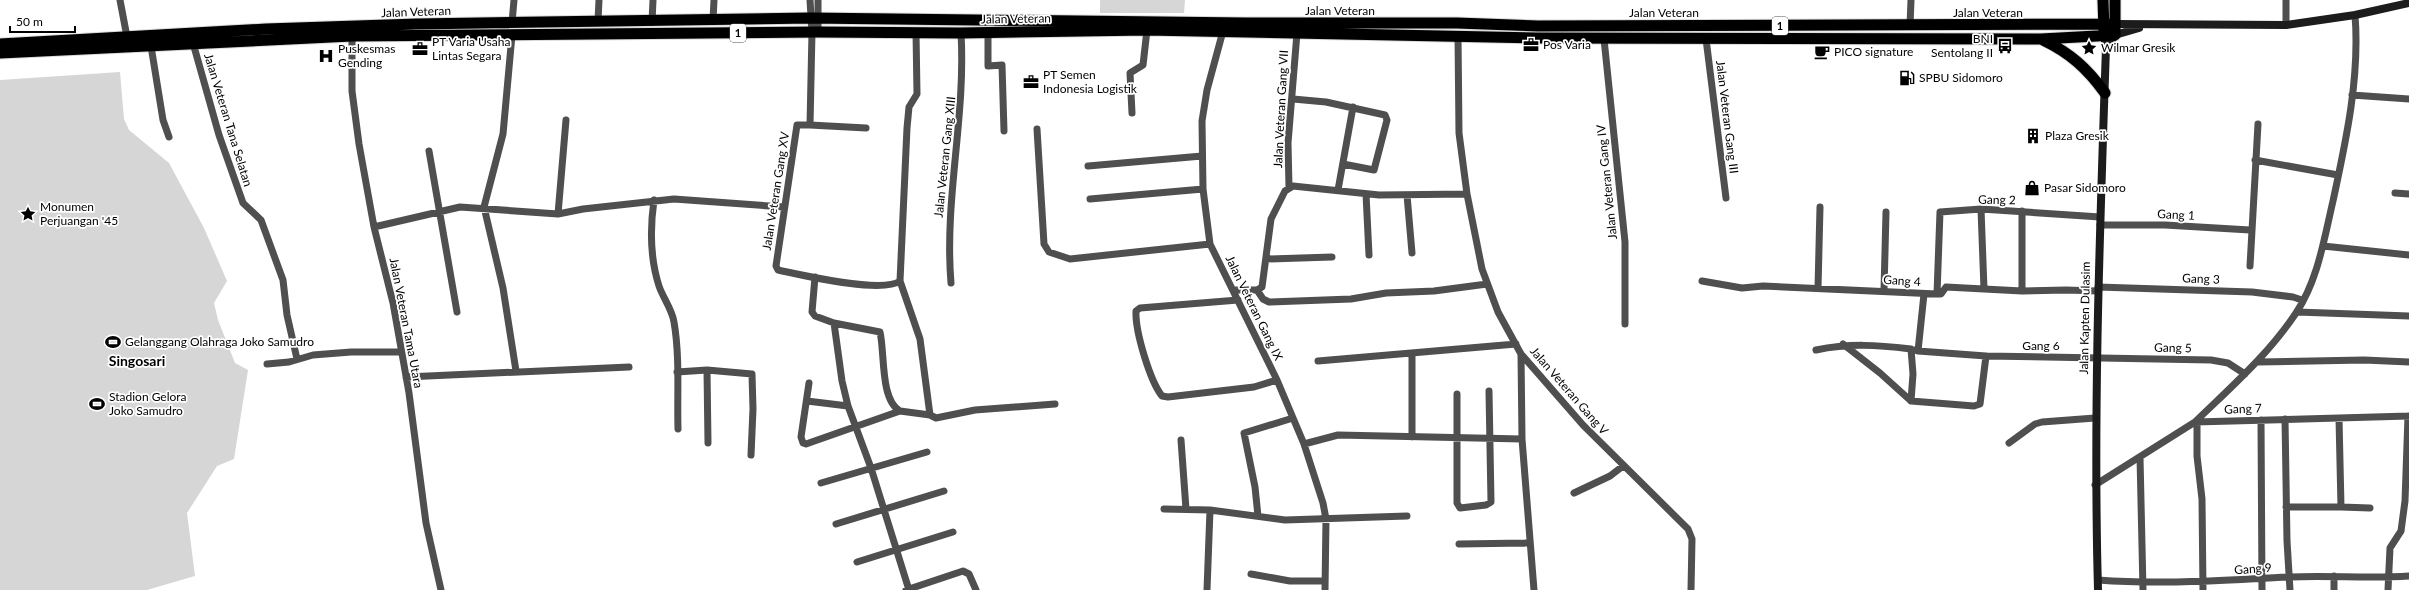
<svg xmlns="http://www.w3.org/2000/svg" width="2409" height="590" font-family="Lato,sans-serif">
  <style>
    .green { fill: #d6d6d6 }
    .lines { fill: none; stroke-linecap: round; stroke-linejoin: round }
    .trunk-casing { stroke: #dbdbdb; stroke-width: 13 }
    .minor { stroke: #4f4f4f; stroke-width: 7 }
    .secondary { stroke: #1c1c1c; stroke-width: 8 }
    .trunk { stroke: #000; stroke-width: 11 }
    .labels { text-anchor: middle; stroke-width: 3.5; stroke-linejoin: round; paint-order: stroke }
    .shield { fill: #fff; stroke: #4c4c4c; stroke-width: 1 }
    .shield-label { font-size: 11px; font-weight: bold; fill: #000 }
    .street-label { font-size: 12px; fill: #000; stroke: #fff }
    .poi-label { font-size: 12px; fill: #000; stroke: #fff; text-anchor: start }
    .quarter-label { font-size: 14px; font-weight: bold; fill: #000; stroke: #fff }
  </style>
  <rect width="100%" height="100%" fill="#fff"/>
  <path class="green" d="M 1100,0 L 1185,0 L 1184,13 L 1100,13 Z
    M 120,72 L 124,119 L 129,130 L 169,163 L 204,228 L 227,281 L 214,303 L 218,320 L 235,363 L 248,370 L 234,459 L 217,466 L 187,513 L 195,576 L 147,590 L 0,590 L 0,80 Z"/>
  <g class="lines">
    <defs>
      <path id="trunk" d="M 2103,0 L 2104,31
        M 2043,40 C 2070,53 2087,68 2105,93
        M 0,44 L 266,29 L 417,24 L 810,18 L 1246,23 L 1457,23 L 1538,26 L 2115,24
        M 0,53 L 352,36 L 818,32 L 961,33 L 1147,30 L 1537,38 L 2041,39 L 2115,35 L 2115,0"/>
    </defs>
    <use href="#trunk" class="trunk-casing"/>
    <path class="minor" d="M 120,0 L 127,37
      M 810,0 L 812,32 L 810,125 L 797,125 L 776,266 L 778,270 C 802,275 882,294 900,281 L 907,128 L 909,107 L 917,94 L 916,32
      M 818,0 L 818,32
      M 713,20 L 714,0
      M 598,21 L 599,0
      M 652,22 L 653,0
      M 512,23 L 514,0
      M 2286,25 L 2286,0
      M 1910,26 L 1911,0
      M 1223,31 L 1207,90 L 1202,121 L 1203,189 L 1210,244 L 1277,380 L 1304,444 L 1323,503 L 1326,519 L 1325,590
      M 988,33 L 988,66 L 1002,65 L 1004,131
      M 512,35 L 503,134 L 484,207 L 503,288 L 516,371
      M 352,36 L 352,91 L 359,144 L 374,227 L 393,303 L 409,393 L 426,523 L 441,590
      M 1458,36 L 1459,133 L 1467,194 L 1482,269 L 1498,312 L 1521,354 L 1583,425 L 1688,529 L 1692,539 L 1691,590
      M 1604,39 L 1625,242 L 1625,324
      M 1706,39 L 1726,198
      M 193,43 L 219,135 L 243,203 L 261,220 L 283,280 L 287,315 L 297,359
      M 151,46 L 163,120 L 169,137
      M 2352,95 L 2409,99
      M 1293,99 L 1326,102 L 1385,115 L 1387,120 L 1374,170 L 1343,164
      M 1132,113 L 1130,73 L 1143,65 L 1147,30
      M 810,125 L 866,128
      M 1037,129 L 1044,244 L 1049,252 L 1070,259 L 1210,244
      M 429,151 L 457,312
      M 2255,160 L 2338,175
      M 1088,166 L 1202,156
      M 1289,187 L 1288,143 L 1297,33
      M 1338,190 L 1353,107
      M 2395,193 L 2409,194
      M 1366,194 L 1369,255
      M 1407,195 L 1412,253
      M 1090,199 L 1203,189
      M 654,200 C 650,228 650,258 659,286 C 663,298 672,309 674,322 C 680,357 677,394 678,429
      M 1981,209 L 1984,289
      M 2022,211 L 2022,291
      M 558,214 L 566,120
      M 2100,225 L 2165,225 L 2250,230
      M 374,227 L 460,207 L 558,214 L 583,209 L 674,199 L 784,207
      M 2323,246 L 2409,255
      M 1266,259 L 1332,257
      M 2250,266 L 2258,124
      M 815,277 L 812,312 L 815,316 L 834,323 L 842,381 L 848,406 L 871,468 L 909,590
      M 900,281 L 920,339 L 930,415
      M 1702,281 L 1742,288 L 1763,286 L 1937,294 L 1941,294 L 1946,287 L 2022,291 L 2066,290 L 2098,291
      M 951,283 C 944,199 966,117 961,33
      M 2098,287 L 2252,292 L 2293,297 L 2302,300
      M 1818,288 L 1820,207
      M 1233,290 L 1257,290 L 1262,287 L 1271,219 L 1285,191 L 1293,186 L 1379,195 L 1467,194
      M 1257,290 L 1263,299 L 1269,302 L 1351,299 L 1386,293 L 1434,291 L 1487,284
      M 1884,291 L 1886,212
      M 1937,294 L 1940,212 L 1981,209 L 2100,217
      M 1238,300 L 1140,308 L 1136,311 C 1135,331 1150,381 1162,396 L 1168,397 L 1254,387 L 1277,380
      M 2297,312 L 2409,316
      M 834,323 L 880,332 C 885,353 880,400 900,411
      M 1843,344 L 1880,373 L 1911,401 L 1974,406 L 1980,404 L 1986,356
      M 1816,350 C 1850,343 1877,345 1911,349 L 1913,374 L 1911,401
      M 1915,350 L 1918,351 L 1924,294
      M 1918,351 L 1986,356 L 2211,360 L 2228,363 L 2245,374
      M 1412,353 L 1412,437
      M 1521,354 L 1522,439 L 1534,590
      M 1318,361 L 1516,344
      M 2258,362 L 2364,360 L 2409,362
      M 267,364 L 289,362 L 313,355 L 351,352 L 401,352
      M 707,370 L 708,443
      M 677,372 L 707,370 L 752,374 L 753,409 L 751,455
      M 406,377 L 629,367
      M 809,383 L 801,437 L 803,443 L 806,444 L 900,411 L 930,415 L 936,418 L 975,410 L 1055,404
      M 1457,394 L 1457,503 L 1460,508 L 1486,505 L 1491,502 L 1489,391
      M 807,401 L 848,406
      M 2339,418 L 2341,507 L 2370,508
      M 2285,419 L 2287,541 L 2290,590
      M 2261,420 L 2262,590
      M 2195,422 C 2231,387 2268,355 2296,313 C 2318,280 2324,239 2333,201 C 2346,141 2360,77 2355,15
      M 2197,422 L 2197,456 L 2202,499 L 2203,590
      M 1181,440 L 1186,509
      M 2009,443 L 2035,424 L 2042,422 L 2095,418
      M 1304,444 L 1338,435 L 1522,439
      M 2140,457 L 2143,590
      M 821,483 L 927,452
      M 2095,485 L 2195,422 L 2409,416
      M 1574,493 L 1610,476 L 1623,466
      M 2286,507 L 2341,507
      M 1164,509 L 1210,510
      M 1258,516 L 1255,487 L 1244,433 L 1293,418
      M 836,524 L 944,491
      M 1459,544 L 1529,543
      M 857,562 L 953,532
      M 1251,574 L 1290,581 L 1325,581
      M 2334,576 L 2334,590
      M 2098,580 C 2164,585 2224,580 2290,577 C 2330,575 2369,579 2409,576
      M 906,590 L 963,571 L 969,574 L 976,590
      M 1207,590 L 1210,510 L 1285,520 L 1407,516
      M 2388,590 L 2390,548 L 2401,531 L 2405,501 L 2408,416"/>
    <path class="secondary" d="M 2115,24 L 2286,25 L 2355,15 L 2409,3
      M 2112,40 L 2115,35 L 2139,28
      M 2098,590 C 2093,409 2100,228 2106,47 L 2104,35"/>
    <use href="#trunk" class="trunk"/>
  </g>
  <defs>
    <symbol id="office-bare" viewBox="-9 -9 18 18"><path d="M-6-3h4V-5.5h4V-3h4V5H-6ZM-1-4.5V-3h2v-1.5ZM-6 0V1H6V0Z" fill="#000" stroke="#fff" stroke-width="2.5" paint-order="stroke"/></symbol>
    <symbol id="bus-bare" viewBox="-9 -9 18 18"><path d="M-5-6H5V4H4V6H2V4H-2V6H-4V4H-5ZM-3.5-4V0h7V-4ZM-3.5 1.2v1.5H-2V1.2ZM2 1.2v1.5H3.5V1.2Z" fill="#000" stroke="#fff" stroke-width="2.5" paint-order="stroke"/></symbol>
    <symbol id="sight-bare" viewBox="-9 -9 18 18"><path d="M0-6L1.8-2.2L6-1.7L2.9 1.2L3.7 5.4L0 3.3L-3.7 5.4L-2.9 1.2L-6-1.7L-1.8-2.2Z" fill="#000" stroke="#fff" stroke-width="2.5" paint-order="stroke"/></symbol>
    <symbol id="cafe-bare" viewBox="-9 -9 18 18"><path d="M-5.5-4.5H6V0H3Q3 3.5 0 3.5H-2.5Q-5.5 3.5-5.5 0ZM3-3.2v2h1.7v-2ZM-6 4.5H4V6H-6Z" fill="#000" stroke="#fff" stroke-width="2.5" paint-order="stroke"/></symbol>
    <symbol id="hospital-bare" viewBox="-9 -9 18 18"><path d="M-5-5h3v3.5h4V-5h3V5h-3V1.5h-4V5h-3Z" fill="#000" stroke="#fff" stroke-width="2.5" paint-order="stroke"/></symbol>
    <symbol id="fuel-bare" viewBox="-9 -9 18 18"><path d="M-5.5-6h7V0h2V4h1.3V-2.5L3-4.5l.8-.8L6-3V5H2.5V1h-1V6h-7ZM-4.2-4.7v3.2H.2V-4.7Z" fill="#000" stroke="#fff" stroke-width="2.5" paint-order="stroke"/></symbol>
    <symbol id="building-bare" viewBox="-9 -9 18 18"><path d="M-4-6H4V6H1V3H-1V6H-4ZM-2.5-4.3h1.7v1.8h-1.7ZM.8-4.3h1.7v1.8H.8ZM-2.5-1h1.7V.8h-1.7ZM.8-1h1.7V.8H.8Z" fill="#000" stroke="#fff" stroke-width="2.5" paint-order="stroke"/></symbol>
    <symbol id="shop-bare" viewBox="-9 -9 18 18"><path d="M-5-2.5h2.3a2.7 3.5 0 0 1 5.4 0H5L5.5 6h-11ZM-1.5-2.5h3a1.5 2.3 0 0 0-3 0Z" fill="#000" stroke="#fff" stroke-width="2.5" paint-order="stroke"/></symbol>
    <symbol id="stadium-bare" viewBox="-9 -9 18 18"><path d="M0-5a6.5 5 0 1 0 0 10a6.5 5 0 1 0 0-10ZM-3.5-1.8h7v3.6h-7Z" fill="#000" stroke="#fff" stroke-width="2.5" paint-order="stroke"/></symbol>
  </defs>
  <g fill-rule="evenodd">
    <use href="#office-bare" x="1520" y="34" width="22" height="22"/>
    <use href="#bus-bare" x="1994" y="35" width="22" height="22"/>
    <use href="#sight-bare" x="2078" y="37" width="22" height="22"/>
    <use href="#office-bare" x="409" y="38" width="22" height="22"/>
    <use href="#cafe-bare" x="1811" y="41" width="22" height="22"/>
    <use href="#hospital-bare" x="315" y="45" width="22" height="22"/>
    <use href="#fuel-bare" x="1896" y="67" width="22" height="22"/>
    <use href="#office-bare" x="1020" y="71" width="22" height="22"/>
    <use href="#building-bare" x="2022" y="125" width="22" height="22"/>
    <use href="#shop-bare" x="2021" y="177" width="22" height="22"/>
    <use href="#sight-bare" x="17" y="203" width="22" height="22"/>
    <use href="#stadium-bare" x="102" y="331" width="22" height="22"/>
    <use href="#stadium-bare" x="86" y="393" width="22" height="22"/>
  </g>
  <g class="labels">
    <g class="shield">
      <rect x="1772" y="17" width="16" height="18" rx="3"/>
      <rect x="730" y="24" width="16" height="18" rx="3"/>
    </g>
    <g class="shield-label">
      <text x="1780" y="30">1</text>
      <text x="738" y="37">1</text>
    </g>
    <g class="street-label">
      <text x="1340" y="15">Jalan Veteran</text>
      <text transform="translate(416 12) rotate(-2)" y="4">Jalan Veteran</text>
      <text x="1664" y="17">Jalan Veteran</text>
      <text x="1988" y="17">Jalan Veteran</text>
      <text transform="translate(1016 19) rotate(-1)" y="4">Jalan Veteran</text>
      <text transform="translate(1281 109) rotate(-87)" y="4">Jalan Veteran Gang VII</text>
      <text transform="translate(1727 117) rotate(83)" y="4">Jalan Veteran Gang III</text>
      <text transform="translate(228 120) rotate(73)" y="4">Jalan Veteran Tana Selatan</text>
      <text transform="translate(945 157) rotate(-84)" y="4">Jalan Veteran Gang XIII</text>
      <text transform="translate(1607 182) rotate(-96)" y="4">Jalan Veteran Gang IV</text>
      <text transform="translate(776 191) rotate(-81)" y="4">Jalan Veteran Gang XV</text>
      <text transform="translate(1997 200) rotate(1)" y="4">Gang 2</text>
      <text transform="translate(2176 215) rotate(3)" y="4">Gang 1</text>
      <text transform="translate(2201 279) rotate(2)" y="4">Gang 3</text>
      <text transform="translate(1902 281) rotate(4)" y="4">Gang 4</text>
      <text transform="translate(1254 308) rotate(64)" y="4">Jalan Veteran Gang IX</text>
      <text transform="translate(2085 318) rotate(-89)" y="4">Jalan Kapten Dulasim</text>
      <text transform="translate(406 323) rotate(79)" y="4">Jalan Veteran Tama Utara</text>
      <text x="2041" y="350">Gang 6</text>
      <text transform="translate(2173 348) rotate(1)" y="4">Gang 5</text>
      <text transform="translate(1569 391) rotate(49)" y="4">Jalan Veteran Gang V</text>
      <text transform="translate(2243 409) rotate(-2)" y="4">Gang 7</text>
      <text transform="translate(2253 569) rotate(-4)" y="4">Gang 9</text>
    </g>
    <g class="poi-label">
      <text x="1993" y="43" text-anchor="end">BNI<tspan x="1993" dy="14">Sentolang II</tspan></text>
      <text x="432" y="46">PT Varia Usaha<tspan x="432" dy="14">Lintas Segara</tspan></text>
      <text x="1543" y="49">Pos Varia</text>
      <text x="2101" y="52">Wilmar Gresik</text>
      <text x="338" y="53">Puskesmas<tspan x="338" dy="14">Gending</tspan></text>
      <text x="1834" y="56">PICO signature</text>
      <text x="1043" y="79">PT Semen<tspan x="1043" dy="14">Indonesia Logistik</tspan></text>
      <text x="1919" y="82">SPBU Sidomoro</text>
      <text x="2045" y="140">Plaza Gresik</text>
      <text x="2044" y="192">Pasar Sidomoro</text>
      <text x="40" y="211">Monumen<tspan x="40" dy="14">Perjuangan '45</tspan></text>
      <text x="125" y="346">Gelanggang Olahraga Joko Samudro</text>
      <text x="109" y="401">Stadion Gelora<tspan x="109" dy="14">Joko Samudro</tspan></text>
    </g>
    <g class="quarter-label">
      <text x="137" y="366">Singosari</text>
    </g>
  </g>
  <path d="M10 26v6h65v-6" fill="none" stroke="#000000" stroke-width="2"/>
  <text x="16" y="26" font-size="12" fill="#000000" stroke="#ffffff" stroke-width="3" paint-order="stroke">50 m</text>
</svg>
